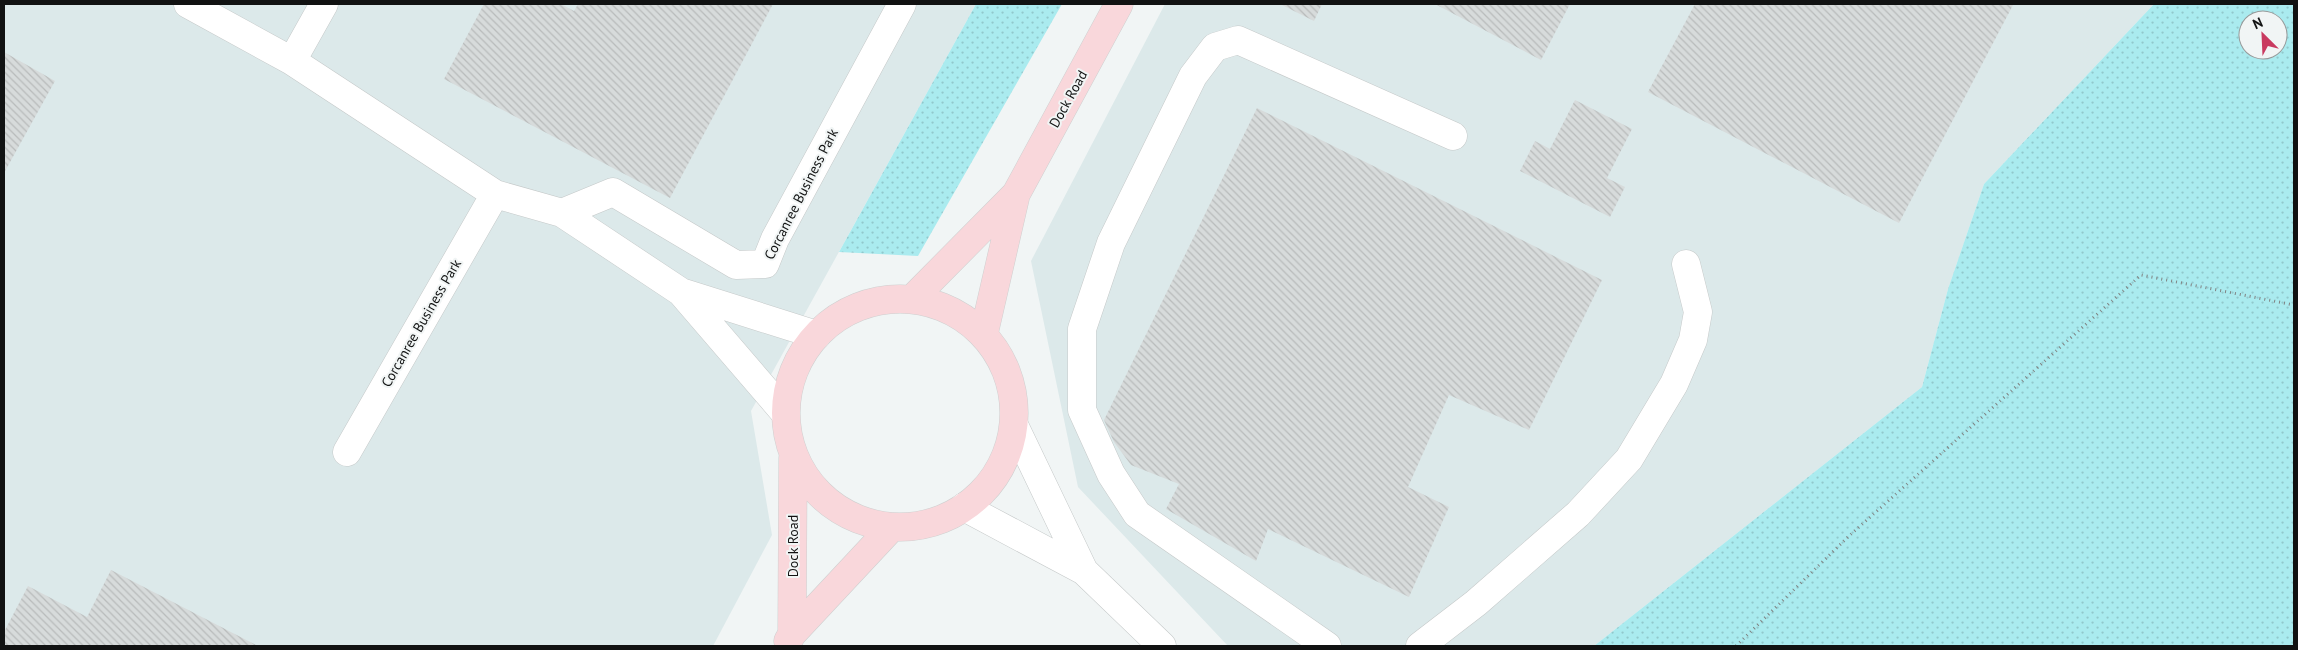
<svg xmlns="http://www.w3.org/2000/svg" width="2298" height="650" font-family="'PT Sans',sans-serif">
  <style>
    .built { fill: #dce9ea }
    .grass { fill: url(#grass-dots); fill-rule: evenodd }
    .building { fill: url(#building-back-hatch) }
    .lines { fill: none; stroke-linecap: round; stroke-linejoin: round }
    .minor-casing { stroke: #c5c9c9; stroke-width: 29 }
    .major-casing { stroke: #cfd0d0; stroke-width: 29 }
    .path { stroke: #7f8282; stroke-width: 3; stroke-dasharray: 1 4; stroke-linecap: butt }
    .minor { stroke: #fff; stroke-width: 28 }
    .major { stroke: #f9d7db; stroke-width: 28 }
    .labels { text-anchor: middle; stroke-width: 4; stroke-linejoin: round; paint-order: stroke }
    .street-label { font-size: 14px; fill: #111212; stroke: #f1f5f5 }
  </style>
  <defs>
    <pattern id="grass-dots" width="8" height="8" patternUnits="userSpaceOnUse" patternTransform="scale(1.25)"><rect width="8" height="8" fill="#aaebef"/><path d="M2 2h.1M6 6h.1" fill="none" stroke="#91c8cc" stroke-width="1.8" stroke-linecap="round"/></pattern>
    <pattern id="building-back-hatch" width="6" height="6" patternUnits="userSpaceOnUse" patternTransform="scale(1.25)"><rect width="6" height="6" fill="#d7dbdb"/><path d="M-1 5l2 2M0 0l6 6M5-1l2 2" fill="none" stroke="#b8bbbb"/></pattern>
  </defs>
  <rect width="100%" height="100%" fill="#f1f5f5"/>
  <path class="built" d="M 4,4 L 976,4 L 751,411 L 772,535 L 713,646 L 4,646 Z
    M 1165,4 L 2154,4 L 1984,184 L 1948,289 L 1922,387 L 1594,646 L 1228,646 L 1078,487 L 1031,261 Z"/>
  <path class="grass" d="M 976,4 L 1062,4 L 918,256 L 839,252 Z
    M 2154,4 L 2294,4 L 2294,646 L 1594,646 L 1922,387 L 1948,289 L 1984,184 ZM 2248,20 L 2278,20 L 2278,50 L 2248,50 Z"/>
  <path class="building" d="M 484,4 L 561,4 L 574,11 L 578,4 L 773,4 L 670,198 L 444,79 Z
    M 1283,4 L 1322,4 L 1314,21 L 1282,5 Z
    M 1435,4 L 1570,4 L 1541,60 Z
    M 1695,4 L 2012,4 L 2013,5 L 1899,223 L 1648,92 Z
    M 4,52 L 55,81 L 4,173 Z
    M 1575,100 L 1632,129 L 1607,178 L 1625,187 L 1610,217 L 1520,171 L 1535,141 L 1550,149 Z
    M 1257,108 L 1602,280 L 1529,430 L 1449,395 L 1408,487 L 1449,507 L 1409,597 L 1268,529 L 1256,561 L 1166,509 L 1179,484 L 1131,465 L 1114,442 L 1104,420 Z
    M 111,570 L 258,646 L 4,646 L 4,632 L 28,586 L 87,617 Z"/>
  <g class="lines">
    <defs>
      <path id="minor" d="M 188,4 L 292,61 L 495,194 L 562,213 L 681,292 L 785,413
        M 292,61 L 324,4
        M 562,213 L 613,192 L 736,265 L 765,264 L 775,239 L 902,4
        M 681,292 L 817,335
        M 1014,425 L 1084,571
        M 347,452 L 495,194
        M 964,507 L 1084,571 L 1162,646
        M 1327,646 L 1137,514 L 1111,474 L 1082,410 L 1082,329 L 1111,243 L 1193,76 L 1215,47 L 1238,40 L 1453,136
        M 1420,646 L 1476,603 L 1578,514 L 1629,459 L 1674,384 L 1693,340 L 1698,312 L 1686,264"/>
      <path id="major" d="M 914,297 L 1016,194 L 1119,4
        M786 413a114 114 0 1 1 228 0a114 114 0 1 1-228 0Z
        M 984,333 L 1016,194
        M 792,634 L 793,458
        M 788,641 L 792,634 L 892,527"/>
    </defs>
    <use href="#minor" class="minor-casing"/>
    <use href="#major" class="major-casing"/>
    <path class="path" d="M 1736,646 L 1849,536 L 2141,275 L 2294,305"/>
    <use href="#minor" class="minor"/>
    <use href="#major" class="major"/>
  </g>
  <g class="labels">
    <g class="street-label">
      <text transform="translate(1068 99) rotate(-61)" y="5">Dock Road</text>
      <text transform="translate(801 194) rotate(-63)" y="5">Corcanree Business Park</text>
      <text transform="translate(421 323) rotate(-60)" y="5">Corcanree Business Park</text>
      <text transform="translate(793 546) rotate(-90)" y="5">Dock Road</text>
    </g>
  </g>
  <rect width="2298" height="650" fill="none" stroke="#111212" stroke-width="10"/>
  <g transform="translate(2263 35) rotate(336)"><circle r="24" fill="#f1f5f5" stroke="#979a9a"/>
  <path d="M0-4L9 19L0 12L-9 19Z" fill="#c93a60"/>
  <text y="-8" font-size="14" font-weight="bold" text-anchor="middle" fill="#111212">N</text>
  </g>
</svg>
